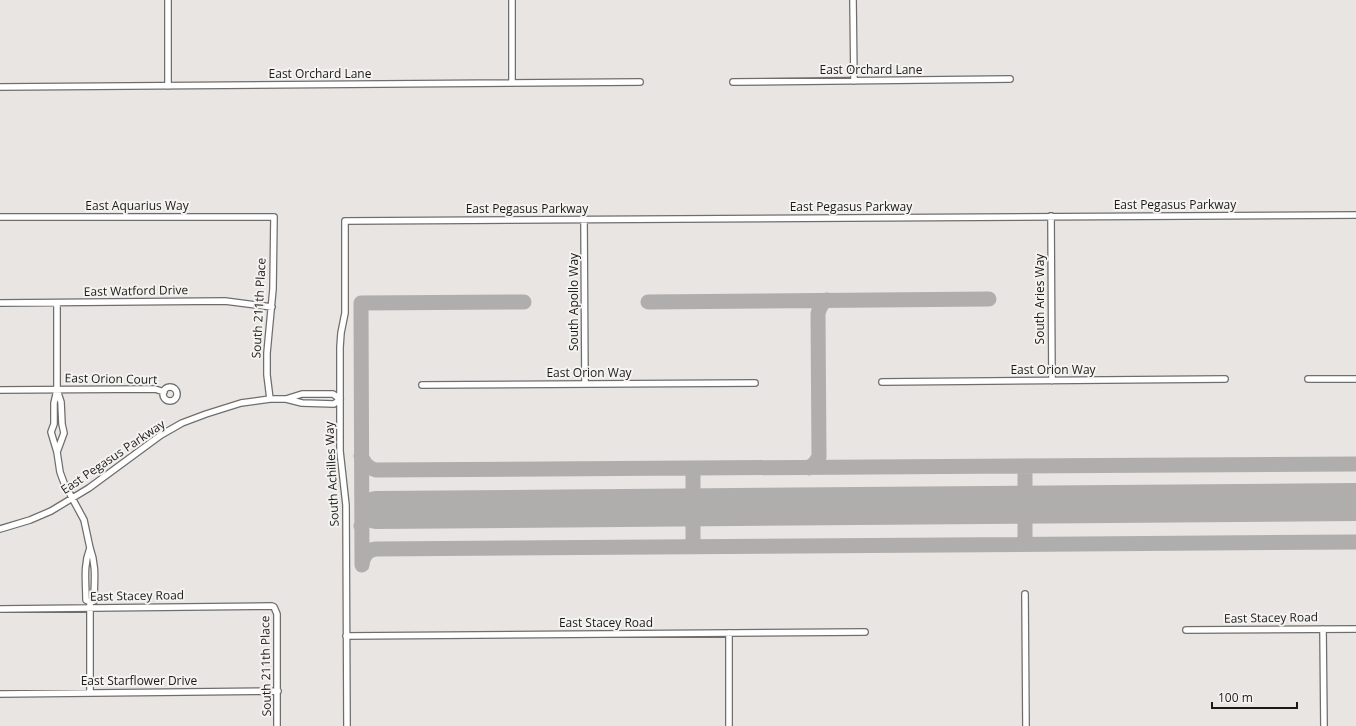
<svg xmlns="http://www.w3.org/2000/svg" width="1356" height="726" font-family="'Open Sans',sans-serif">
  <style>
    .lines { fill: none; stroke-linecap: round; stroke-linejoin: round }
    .taxiway { stroke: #b0aeac; stroke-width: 15 }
    .runway { stroke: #b0aeac; stroke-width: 38 }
    .minor-casing { stroke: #706e6c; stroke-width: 8 }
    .minor { stroke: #fff; stroke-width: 5.5 }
    .labels { text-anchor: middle; stroke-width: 4; stroke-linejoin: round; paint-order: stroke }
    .street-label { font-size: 12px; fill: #1a1a19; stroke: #f5f3f0 }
  </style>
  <rect width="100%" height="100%" fill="#e8e5e3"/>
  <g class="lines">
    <path class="taxiway" d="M 648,302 L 989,299
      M 361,456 C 365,464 368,468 376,470 L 1356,464
      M 693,468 L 693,546
      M 809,468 L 815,463 L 819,457 L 818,314 C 819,308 822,303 827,300
      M 361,526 C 363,517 367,511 376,510
      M 1025,544 L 1025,466
      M 362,563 L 361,303 L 524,302
      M 362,565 C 363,556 367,550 376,549 L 1356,542"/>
    <path class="runway" d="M 376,510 L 1356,502"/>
    <defs>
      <path id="minor" d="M 168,0 L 168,86
        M 512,0 L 512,83
        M 853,0 L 854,81
        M 733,82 L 1010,79
        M 0,87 L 640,82
        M 1051,216 L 1052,381
        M 0,217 L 274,217 L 273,289 L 267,353 L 267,375 L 270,399
        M 584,220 L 585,384
        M 0,303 L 225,301 L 272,307
        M 57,303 L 57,390 L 54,403 L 54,424 L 51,432 L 57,452 L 60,472 L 64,483 L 84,520 L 90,548
        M 1308,379 L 1356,379
        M 882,382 L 1225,379
        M 422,385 L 755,383
        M163 394a7 7 0 1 1 14 0a7 7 0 1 1-14 0Z
        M 0,390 L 155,389 L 164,392
        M 57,452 L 64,433 L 62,424 L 61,402 L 57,390
        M 0,529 L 30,520 L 51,511 L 89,488 L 161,435 L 182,423 L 206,414 L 241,403 L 270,399 L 286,399 L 302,394 L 333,394 L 340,399 L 334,404 L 302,403 L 286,399
        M 90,548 C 97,567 94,582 94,601 L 90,602 L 86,600 C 86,581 83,566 90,548 Z
        M 1025,594 L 1026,726
        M 0,609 L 272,606 L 274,607 L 277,614 L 277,726
        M 1323,629 L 1324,726
        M 1186,630 L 1356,629
        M 729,633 L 729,726
        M 346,636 L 865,632
        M 90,692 L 90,604
        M 0,694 L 278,691
        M 347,726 L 346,505 L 340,451 L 340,347 L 341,333 L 345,313 L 345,221 L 1356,215"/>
    </defs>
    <use href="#minor" class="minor-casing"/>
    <use href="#minor" class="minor"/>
  </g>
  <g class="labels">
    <g class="street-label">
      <text x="871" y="74">East Orchard Lane</text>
      <text x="320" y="78">East Orchard Lane</text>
      <text x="1175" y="209">East Pegasus Parkway</text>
      <text x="137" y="210">East Aquarius Way</text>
      <text x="851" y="211">East Pegasus Parkway</text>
      <text x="527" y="213">East Pegasus Parkway</text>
      <text transform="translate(136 291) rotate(-1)" y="4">East Watford Drive</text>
      <text transform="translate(1040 299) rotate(-90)" y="4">South Aries Way</text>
      <text transform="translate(574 302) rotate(-90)" y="4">South Apollo Way</text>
      <text transform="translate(259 308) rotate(-87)" y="4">South 211th Place</text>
      <text x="1053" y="374">East Orion Way</text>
      <text x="589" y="377">East Orion Way</text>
      <text transform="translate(111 379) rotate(1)" y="4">East Orion Court</text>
      <text transform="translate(113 457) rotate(-34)" y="4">East Pegasus Parkway</text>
      <text transform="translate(332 474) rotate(-93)" y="4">South Achilles Way</text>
      <text transform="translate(137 596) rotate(-1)" y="4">East Stacey Road</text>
      <text transform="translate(1271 618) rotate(-1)" y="4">East Stacey Road</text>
      <text x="606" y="627">East Stacey Road</text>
      <text transform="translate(266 666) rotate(-91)" y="4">South 211th Place</text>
      <text x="139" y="685">East Starflower Drive</text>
    </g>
  </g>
  <path d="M1212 702v6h85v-6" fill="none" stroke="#1a1a19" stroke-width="2"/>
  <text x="1218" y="702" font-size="12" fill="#1a1a19" stroke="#f5f3f0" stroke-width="3" paint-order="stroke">100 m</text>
</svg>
